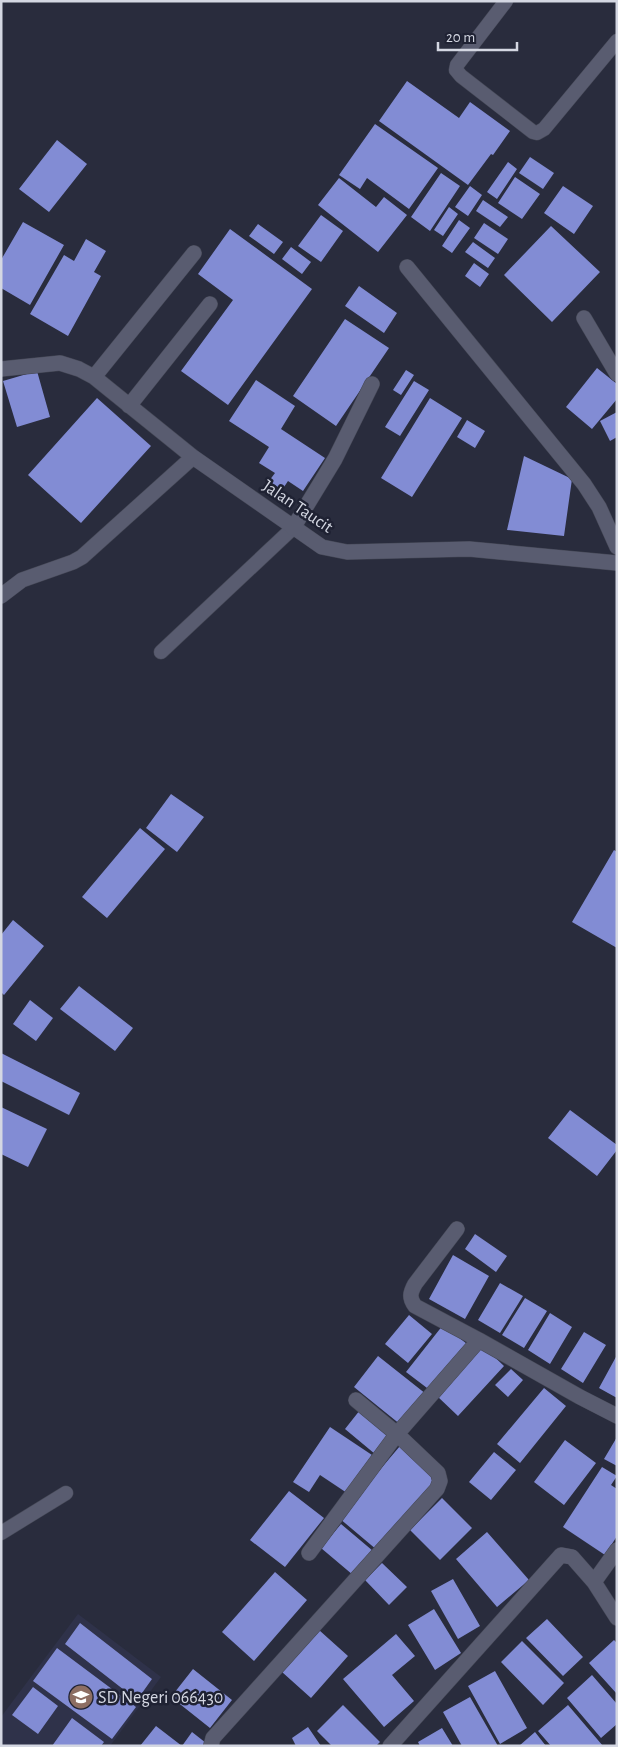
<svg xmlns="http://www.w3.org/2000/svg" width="618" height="1747" font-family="'Alegreya Sans',sans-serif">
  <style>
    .built { fill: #2f324a }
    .building { fill: #828cd4 }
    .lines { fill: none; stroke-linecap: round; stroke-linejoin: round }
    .lane-casing { stroke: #444755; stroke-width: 15 }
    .street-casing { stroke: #444755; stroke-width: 16 }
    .lane { stroke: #595c70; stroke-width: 14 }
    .street { stroke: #595c70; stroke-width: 15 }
    .labels { text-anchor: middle; stroke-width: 5; stroke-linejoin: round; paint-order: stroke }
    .street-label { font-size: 18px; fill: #d4d7e2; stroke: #1f2233 }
    .poi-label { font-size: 18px; fill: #d4d7e2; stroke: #1f2233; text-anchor: start }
  </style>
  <rect width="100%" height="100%" fill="#292c3d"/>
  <path class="built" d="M 78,1614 L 161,1677 L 110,1746 L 1,1746 L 1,1717 Z"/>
  <path class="building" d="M 407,81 L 459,118 L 470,102 L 510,131 L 493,155 L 491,154 L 468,185 L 379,121 Z
    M 375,124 L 438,168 L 409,209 L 367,178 L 360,189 L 339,175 Z
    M 57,140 L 87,164 L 49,212 L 19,189 Z
    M 530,157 L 554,173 L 543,189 L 519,173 Z
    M 508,162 L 517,169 L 497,199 L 487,192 Z
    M 441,173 L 460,186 L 430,231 L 411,217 Z
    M 515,177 L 540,194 L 522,219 L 498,203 Z
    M 339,178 L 376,207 L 384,197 L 407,215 L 378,252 L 318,205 Z
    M 470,186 L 482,195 L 468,216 L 455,207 Z
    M 563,186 L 593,206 L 574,234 L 544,213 Z
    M 483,200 L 508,217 L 500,227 L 476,211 Z
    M 449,207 L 458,214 L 443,236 L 434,230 Z
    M 321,215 L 343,231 L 321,262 L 298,246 Z
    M 459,220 L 470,228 L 452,253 L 442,246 Z
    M 23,222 L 64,245 L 30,305 L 1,288 L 1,260 Z
    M 484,223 L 508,239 L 498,254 L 474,238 Z
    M 258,224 L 283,242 L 274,254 L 249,236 Z
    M 551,226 L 600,272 L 552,322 L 504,275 Z
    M 230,229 L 312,289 L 228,405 L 181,371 L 233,300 L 198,274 Z
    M 86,239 L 106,251 L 94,272 L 101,276 L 68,336 L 30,314 L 64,255 L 74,261 Z
    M 473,242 L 495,258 L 488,268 L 465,252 Z
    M 291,247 L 311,262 L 302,274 L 282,259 Z
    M 474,263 L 489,274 L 480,287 L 465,276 Z
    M 359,286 L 397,313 L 384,333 L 345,306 Z
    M 345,319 L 389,348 L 336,426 L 293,396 Z
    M 597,368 L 617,384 L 617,399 L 592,429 L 566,407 Z
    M 406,370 L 414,375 L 401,395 L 393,390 Z
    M 37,371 L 50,417 L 17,427 L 3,381 Z
    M 256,380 L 295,406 L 281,429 L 325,458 L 303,491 L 288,481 L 282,490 L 269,481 L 275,473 L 259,463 L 269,447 L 229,421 Z
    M 414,381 L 429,390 L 400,436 L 385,427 Z
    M 97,398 L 151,446 L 81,523 L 28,475 Z
    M 430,398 L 462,418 L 412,497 L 381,478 Z
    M 617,412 L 617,437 L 610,441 L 600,421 Z
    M 467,420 L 485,431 L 475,448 L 457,437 Z
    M 524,456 L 572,479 L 564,536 L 507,530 Z
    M 171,794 L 204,817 L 177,852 L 146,828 Z
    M 140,828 L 165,849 L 107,918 L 82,897 Z
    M 614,850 L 617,852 L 617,948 L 572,922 Z
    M 13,920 L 44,946 L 4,995 L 1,992 L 1,935 Z
    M 79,986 L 133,1028 L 115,1051 L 60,1009 Z
    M 30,1000 L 53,1018 L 36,1041 L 13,1024 Z
    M 1,1053 L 80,1093 L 69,1115 L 1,1081 Z
    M 1,1107 L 47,1129 L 28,1167 L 1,1154 Z
    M 570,1110 L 617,1145 L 617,1150 L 597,1176 L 548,1138 Z
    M 475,1234 L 507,1256 L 496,1272 L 465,1249 Z
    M 453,1255 L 489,1276 L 465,1319 L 429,1299 Z
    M 500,1283 L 523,1296 L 500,1333 L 478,1320 Z
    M 525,1298 L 547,1311 L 524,1348 L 502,1335 Z
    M 550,1313 L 572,1327 L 550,1364 L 528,1350 Z
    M 409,1315 L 432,1334 L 408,1363 L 385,1344 Z
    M 443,1325 L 467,1344 L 431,1391 L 406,1372 Z
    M 584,1332 L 606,1345 L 583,1383 L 561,1369 Z
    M 483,1346 L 504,1366 L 458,1416 L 437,1396 Z
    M 617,1355 L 617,1398 L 599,1388 Z
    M 378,1356 L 426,1394 L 401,1425 L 354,1387 Z
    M 511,1369 L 523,1380 L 508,1397 L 495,1385 Z
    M 544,1388 L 566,1406 L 520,1463 L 497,1444 Z
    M 360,1410 L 390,1435 L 375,1454 L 345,1429 Z
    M 330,1427 L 372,1455 L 347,1493 L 320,1475 L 309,1492 L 293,1482 Z
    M 617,1437 L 617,1466 L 604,1459 Z
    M 565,1440 L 596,1463 L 564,1505 L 534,1482 Z
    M 400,1446 L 438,1479 L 377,1550 L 339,1518 Z
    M 494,1452 L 516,1470 L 491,1500 L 469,1482 Z
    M 602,1467 L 617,1476 L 611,1485 L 617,1489 L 617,1536 L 605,1555 L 563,1527 Z
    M 289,1491 L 324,1518 L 285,1567 L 250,1540 Z
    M 442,1498 L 472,1528 L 440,1560 L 410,1530 Z
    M 341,1524 L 373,1551 L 353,1575 L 321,1548 Z
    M 487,1532 L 529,1580 L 497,1607 L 456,1559 Z
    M 382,1563 L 407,1587 L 389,1605 L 365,1580 Z
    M 275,1572 L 307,1600 L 254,1661 L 222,1632 Z
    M 453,1579 L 480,1626 L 458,1639 L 431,1591 Z
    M 434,1609 L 461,1653 L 435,1670 L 408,1625 Z
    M 547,1619 L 583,1657 L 563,1676 L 526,1638 Z
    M 80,1623 L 152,1679 L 137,1700 L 65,1644 Z
    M 319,1630 L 348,1656 L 311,1698 L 282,1672 Z
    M 396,1634 L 415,1656 L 392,1675 L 414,1701 L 384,1727 L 343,1679 Z
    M 614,1640 L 617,1643 L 617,1694 L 589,1663 Z
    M 522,1641 L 564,1683 L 543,1705 L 501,1662 Z
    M 57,1648 L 136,1707 L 112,1739 L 33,1681 Z
    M 193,1669 L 232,1700 L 210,1728 L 171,1697 Z
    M 495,1671 L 527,1728 L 500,1744 L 468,1686 Z
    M 592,1675 L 617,1704 L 617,1724 L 601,1738 L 567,1698 Z
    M 33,1687 L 58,1706 L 38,1734 L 12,1715 Z
    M 470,1697 L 498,1746 L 462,1746 L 443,1712 Z
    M 343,1705 L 380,1742 L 376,1746 L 332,1746 L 317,1731 Z
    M 568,1705 L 603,1746 L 551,1746 L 538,1731 Z
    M 72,1718 L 104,1742 L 101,1746 L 52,1746 Z
    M 156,1726 L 182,1746 L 192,1732 L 206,1743 L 204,1746 L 140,1746 Z
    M 308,1727 L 321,1746 L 296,1746 L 292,1738 Z
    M 442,1728 L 453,1746 L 420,1746 L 418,1742 Z
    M 535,1732 L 546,1746 L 519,1746 Z"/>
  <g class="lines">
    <defs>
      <path id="lane" d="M 506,1 L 457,65 L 456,70 L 461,76 L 533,132 L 537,133 L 544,129 L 617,41
        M 161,652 L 293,528
        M 1,1533 L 66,1493"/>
      <path id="street" d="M 407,267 L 584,484 L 599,507 L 617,547
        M 584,318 L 617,374
        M 1,369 L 60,363 L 79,369 L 94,377 L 193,457 L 322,547 L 347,552 L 469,549 L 617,563
        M 94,377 L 194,253
        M 129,406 L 210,304
        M 293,528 L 335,459 L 372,384
        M 1,596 L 22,580 L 73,562 L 82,557 L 193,457
        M 457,1229 L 415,1284 C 410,1293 409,1298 415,1306 L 479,1340
        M 309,1553 L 397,1434 L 356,1400
        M 594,1582 L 617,1550
        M 211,1746 L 213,1738 L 437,1489 L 440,1481 L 438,1473 L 397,1434 L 479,1340 L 580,1397 L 617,1416
        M 390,1746 L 561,1555 L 572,1557 L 594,1582 L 617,1618"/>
    </defs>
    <use href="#lane" class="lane-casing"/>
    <use href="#street" class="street-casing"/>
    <use href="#lane" class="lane"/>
    <use href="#street" class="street"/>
  </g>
  <defs>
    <symbol id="school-disc" viewBox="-11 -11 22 22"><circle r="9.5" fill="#8d6e63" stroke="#1f2233"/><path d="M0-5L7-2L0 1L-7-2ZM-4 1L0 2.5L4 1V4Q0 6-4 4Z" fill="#fff"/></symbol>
  </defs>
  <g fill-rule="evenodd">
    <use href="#school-disc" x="67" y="1683" width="28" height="28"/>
  </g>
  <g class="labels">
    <g class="street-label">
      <text transform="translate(298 506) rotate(34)" y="6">Jalan Taucit</text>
    </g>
    <g class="poi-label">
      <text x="98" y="1703">SD Negeri 066430</text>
    </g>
  </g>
  <rect width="618" height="1747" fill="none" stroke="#d4d7e2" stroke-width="5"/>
  <path d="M438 42v8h79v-8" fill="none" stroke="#d4d7e2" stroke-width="2.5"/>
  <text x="446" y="42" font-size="15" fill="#d4d7e2" stroke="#1f2233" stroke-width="4" paint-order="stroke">20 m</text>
</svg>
